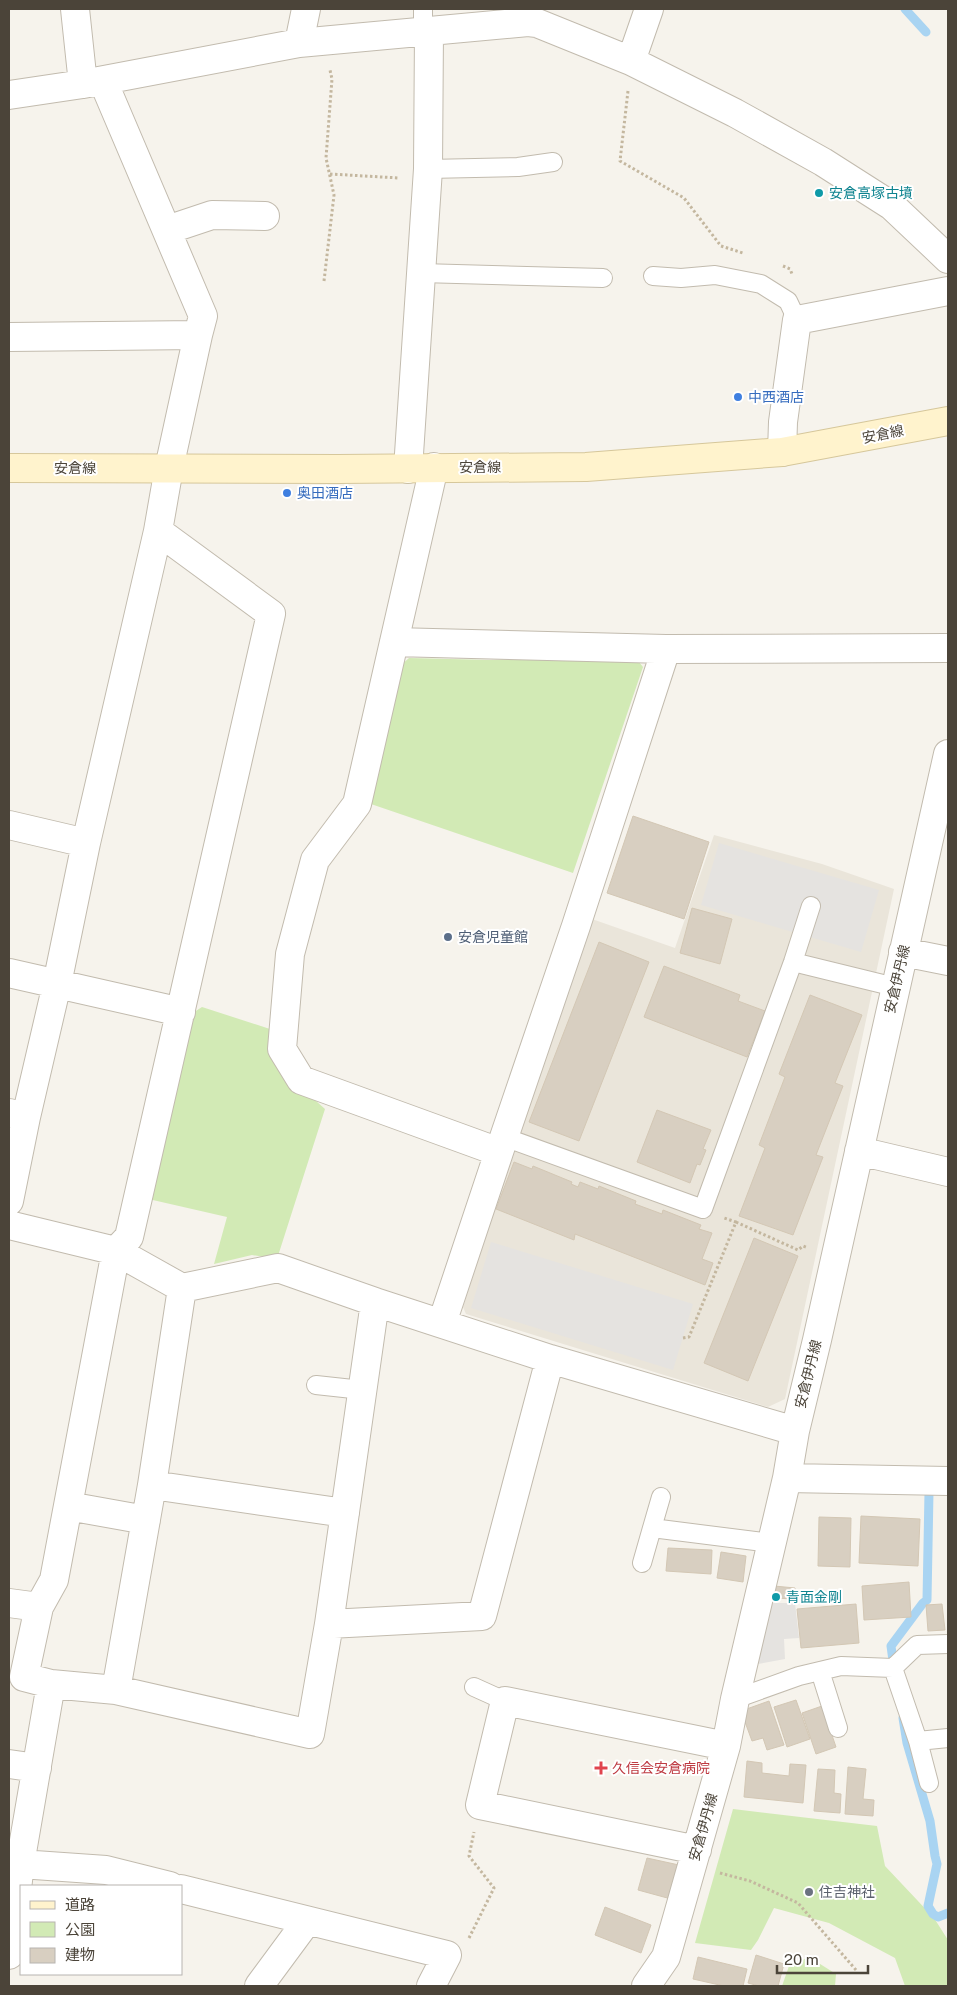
<svg xmlns="http://www.w3.org/2000/svg" width="957" height="1995" font-family="'Public Sans','Noto Sans JP',sans-serif">
  <style>
    .residential { fill: #eae5da }
    .green { fill: #d2eab5 }
    .parking { fill: #e5e3e0 }
    .lines { fill: none; stroke-linecap: round; stroke-linejoin: round }
    .stream { stroke: #a9d4f2; stroke-width: 9 }
    .building { fill: #d8cfc1; stroke: #d3c7b4 }
    .lane-casing { stroke: #c2bbae; stroke-width: 20 }
    .street-casing { stroke: #c2bbae; stroke-width: 30 }
    .secondary-casing { stroke: #d6c79b; stroke-width: 30 }
    .path { stroke: #c4b79f; stroke-width: 3; stroke-dasharray: 2.5 2.5; stroke-linecap: butt }
    .lane { stroke: #fff; stroke-width: 18 }
    .street { stroke: #fff; stroke-width: 28 }
    .secondary { stroke: #fff3cd; stroke-width: 28 }
    .culture-dot { fill: #0f9aa8; stroke: #fff; stroke-width: 2 }
    .shop-dot { fill: #3f7fe0; stroke: #fff; stroke-width: 2 }
    .service-dot { fill: #5c6f8a; stroke: #fff; stroke-width: 2 }
    .health-dot { fill: #e0444e; stroke: #fff; stroke-width: 2 }
    .worship-dot { fill: #6b7280; stroke: #fff; stroke-width: 2 }
    .labels { text-anchor: middle; stroke-width: 4; stroke-linejoin: round; paint-order: stroke }
    .culture-label { font-size: 14px; fill: #0d838f; stroke: #fff; text-anchor: start }
    .shop-label { font-size: 14px; fill: #366cbe; stroke: #fff; text-anchor: start }
    .street-label { font-size: 14px; fill: #4b4439; stroke: #fff }
    .service-label { font-size: 14px; fill: #4e5e75; stroke: #fff; text-anchor: start }
    .health-label { font-size: 14px; fill: #be3a42; stroke: #fff; text-anchor: start }
    .worship-label { font-size: 14px; fill: #5b616d; stroke: #fff; text-anchor: start }
  </style>
  <rect width="100%" height="100%" fill="#f6f3ec"/>
  <path class="residential" d="M 714,835 L 822,864 L 894,889 L 785,1399 L 768,1407 L 466,1314 L 463,1307 L 589,918 L 675,948 Z"/>
  <path class="green" d="M 634,656 L 643,667 L 573,873 L 368,803 L 400,666 L 409,658 L 491,660 Z
    M 202,1007 L 273,1030 L 297,1084 L 325,1109 L 277,1259 L 252,1255 L 214,1264 L 227,1217 L 144,1198 L 185,1018 Z
    M 733,1809 L 877,1826 L 885,1866 L 934,1918 L 948,1940 L 948,1986 L 905,1986 L 895,1958 L 829,1923 L 774,1908 L 758,1940 L 751,1950 L 695,1943 Z
    M 809,1957 L 836,1974 L 835,1986 L 782,1986 L 789,1966 Z"/>
  <path class="parking" d="M 719,843 L 879,890 L 861,952 L 701,905 Z
    M 491,1242 L 693,1304 L 673,1370 L 471,1308 Z
    M 772,1603 L 795,1603 L 799,1638 L 784,1639 L 785,1659 L 758,1664 Z"/>
  <g class="lines">
    <path class="stream" d="M 905,9 L 926,32
      M 894,1668 L 891,1646 L 923,1603 L 927,1600 L 929,1492
      M 903,1718 L 907,1743 L 930,1821 L 935,1856 L 937,1864 L 928,1906 L 933,1914 L 938,1917 L 948,1913"/>
  </g>
  <path class="building" d="M 633,816 L 709,842 L 684,919 L 607,893 Z
    M 692,908 L 732,919 L 720,964 L 680,953 Z
    M 599,942 L 649,962 L 579,1141 L 529,1122 Z
    M 664,966 L 740,995 L 738,1001 L 765,1011 L 747,1057 L 644,1017 Z
    M 810,995 L 862,1015 L 835,1083 L 843,1086 L 816,1155 L 823,1157 L 793,1235 L 739,1216 L 765,1148 L 759,1145 L 785,1077 L 779,1074 Z
    M 657,1110 L 711,1130 L 703,1149 L 706,1150 L 700,1165 L 697,1164 L 690,1183 L 637,1162 Z
    M 514,1162 L 532,1169 L 533,1166 L 572,1182 L 571,1184 L 578,1187 L 580,1182 L 598,1189 L 599,1186 L 636,1201 L 635,1204 L 662,1214 L 663,1210 L 701,1225 L 699,1229 L 712,1233 L 702,1259 L 713,1263 L 705,1285 L 575,1234 L 574,1240 L 496,1209 Z
    M 754,1238 L 798,1256 L 748,1381 L 704,1363 Z
    M 861,1516 L 920,1519 L 918,1566 L 859,1563 Z
    M 819,1517 L 851,1518 L 850,1567 L 818,1566 Z
    M 668,1548 L 712,1550 L 711,1574 L 666,1571 Z
    M 721,1552 L 746,1556 L 743,1582 L 717,1578 Z
    M 909,1582 L 911,1617 L 864,1620 L 862,1586 Z
    M 774,1586 L 795,1588 L 794,1599 L 774,1598 Z
    M 856,1604 L 859,1643 L 801,1648 L 797,1609 Z
    M 942,1604 L 945,1630 L 928,1631 L 926,1605 Z
    M 796,1700 L 810,1739 L 787,1747 L 774,1707 Z
    M 769,1701 L 784,1745 L 767,1750 L 763,1738 L 752,1741 L 741,1711 Z
    M 822,1706 L 836,1747 L 816,1754 L 802,1713 Z
    M 747,1761 L 762,1763 L 762,1773 L 789,1776 L 790,1764 L 806,1765 L 803,1803 L 744,1797 Z
    M 848,1767 L 866,1769 L 863,1799 L 874,1800 L 873,1816 L 845,1814 Z
    M 818,1769 L 835,1770 L 834,1793 L 841,1794 L 840,1813 L 814,1811 Z
    M 647,1858 L 679,1865 L 671,1899 L 638,1890 Z
    M 605,1907 L 651,1925 L 641,1953 L 595,1935 Z
    M 756,1955 L 784,1964 L 778,1986 L 759,1986 L 748,1983 Z
    M 698,1957 L 747,1969 L 743,1986 L 724,1986 L 693,1979 Z"/>
  <g class="lines">
    <defs>
      <path id="lane" d="M 423,9 L 423,29 L 429,31
        M 428,169 L 518,167 L 553,162
        M 421,273 L 603,278
        M 653,276 L 681,278 L 715,275 L 761,284 L 788,301 L 797,320
        M 793,962 L 895,987
        M 504,1137 L 703,1209 L 793,962 L 811,906
        M 316,1385 L 362,1390
        M 652,1528 L 661,1497
        M 642,1563 L 652,1528 L 771,1543
        M 893,1668 L 918,1741 L 948,1738
        M 820,1671 L 838,1728
        M 474,1687 L 505,1701
        M 735,1699 L 799,1676 L 841,1666 L 893,1668 L 917,1645 L 948,1644
        M 918,1741 L 929,1783"/>
      <path id="street" d="M 75,9 L 83,84 L 299,43 L 528,22 L 537,23 L 631,61 L 735,113 L 823,162 L 892,206 L 948,259
        M 299,43 L 306,9
        M 631,61 L 649,9
        M 103,81 L 203,316 L 198,335
        M 9,95 L 83,84
        M 167,230 L 212,215 L 265,216
        M 9,337 L 198,335 L 169,468 L 158,531 L 86,843 L 57,984 L 26,1117
        M 782,452 L 783,422 L 797,320 L 948,291
        M 434,467 L 357,804 L 315,860 L 290,954 L 282,1049 L 301,1080 L 499,1152 L 576,926 L 666,649
        M 408,469 L 428,169 L 429,31
        M 158,531 L 271,614 L 129,1237 L 116,1251 L 54,1580 L 39,1607 L 24,1677 L 51,1684 L 20,1864 L 106,1870 L 170,1886
        M 394,642 L 666,649 L 948,648
        M 9,825 L 86,843
        M 903,952 L 948,961
        M 9,973 L 181,1012
        M 9,1113 L 26,1117 L 9,1201
        M 859,1151 L 948,1172
        M 9,1225 L 116,1251 L 182,1288
        M 375,1302 L 550,1359 L 795,1431
        M 442,1323 L 499,1152
        M 787,1478 L 948,1481
        M 152,1485 L 182,1288 L 278,1268 L 375,1302 L 329,1624
        M 68,1506 L 146,1520
        M 345,1513 L 152,1485 L 116,1690 L 310,1734 L 329,1624 L 482,1616 L 550,1359
        M 9,1603 L 39,1607
        M 51,1684 L 116,1690
        M 9,1764 L 37,1768
        M 697,1850 L 480,1805 L 505,1701 L 726,1746
        M 181,1889 L 447,1955 L 431,1986
        M 9,1955 L 20,1864
        M 259,1986 L 307,1921
        M 646,1986 L 666,1957 L 726,1746 L 735,1699 L 787,1478 L 795,1431 L 817,1340 L 948,754"/>
      <path id="secondary" d="M 9,468 L 338,469 L 586,467 L 782,452 L 948,421"/>
    </defs>
    <use href="#lane" class="lane-casing"/>
    <use href="#street" class="street-casing"/>
    <use href="#secondary" class="secondary-casing"/>
    <path class="path" d="M 628,91 L 620,161 L 684,198 L 721,246 L 743,253
      M 330,174 L 399,178
      M 783,266 L 790,269 L 792,274
      M 324,281 L 334,195 L 326,158 L 332,79 L 330,70
      M 736,1222 L 798,1250 L 803,1246 L 808,1248
      M 683,1338 L 689,1337 L 736,1222 L 724,1218
      M 720,1873 L 750,1881 L 798,1903 L 856,1970
      M 469,1938 L 494,1888 L 469,1856 L 474,1832"/>
    <use href="#lane" class="lane"/>
    <use href="#street" class="street"/>
    <use href="#secondary" class="secondary"/>
  </g>
  <g class="culture-dot">
    <circle cx="819" cy="193" r="5"/>
    <circle cx="776" cy="1597" r="5"/>
  </g>
  <g class="shop-dot">
    <circle cx="738" cy="397" r="5"/>
    <circle cx="287" cy="493" r="5"/>
  </g>
  <circle class="service-dot" cx="448" cy="937" r="5"/>
  <path class="health-dot" d="M598.5 1760.5h5v5h5v5h-5v5h-5v-5h-5v-5h5z"/>
  <circle class="worship-dot" cx="809" cy="1892" r="5"/>
  <g class="labels">
    <g class="culture-label">
      <text x="829" y="198">安倉高塚古墳</text>
      <text x="786" y="1602">青面金剛</text>
    </g>
    <g class="shop-label">
      <text x="748" y="402">中西酒店</text>
      <text x="297" y="498">奥田酒店</text>
    </g>
    <g class="street-label">
      <text transform="translate(883 434) rotate(-11)" y="5">安倉線</text>
      <text x="480" y="472">安倉線</text>
      <text x="75" y="473">安倉線</text>
      <text transform="translate(897 979) rotate(-77)" y="5">安倉伊丹線</text>
      <text transform="translate(808 1374) rotate(-76)" y="5">安倉伊丹線</text>
      <text transform="translate(703 1827) rotate(-74)" y="5">安倉伊丹線</text>
    </g>
    <g class="service-label">
      <text x="458" y="942">安倉児童館</text>
    </g>
    <g class="health-label">
      <text x="612" y="1773">久信会安倉病院</text>
    </g>
    <g class="worship-label">
      <text x="819" y="1897">住吉神社</text>
    </g>
  </g>
  <rect width="957" height="1995" fill="none" stroke="#4b4439" stroke-width="20"/>
  <rect x="20" y="1885" width="162" height="90" fill="#ffffff" stroke="#b7b4b0"/>
  <rect x="30" y="1901" width="25" height="8" fill="#fff3cd" stroke="#b7b4b0"/>
  <text x="65" y="1910" font-size="15" fill="#4b4439">道路</text>
  <rect x="30" y="1922" width="25" height="15" fill="#d2eab5" stroke="#b7b4b0"/>
  <text x="65" y="1935" font-size="15" fill="#4b4439">公園</text>
  <rect x="30" y="1948" width="25" height="15" fill="#d8cfc1" stroke="#b7b4b0"/>
  <text x="65" y="1960" font-size="15" fill="#4b4439">建物</text>
  <path d="M777 1965v8h91v-8" fill="none" stroke="#4b4439" stroke-width="2.5"/>
  <text x="784" y="1965" font-size="15" fill="#4b4439" stroke="#ffffff" stroke-width="4" paint-order="stroke">20 m</text>
</svg>
